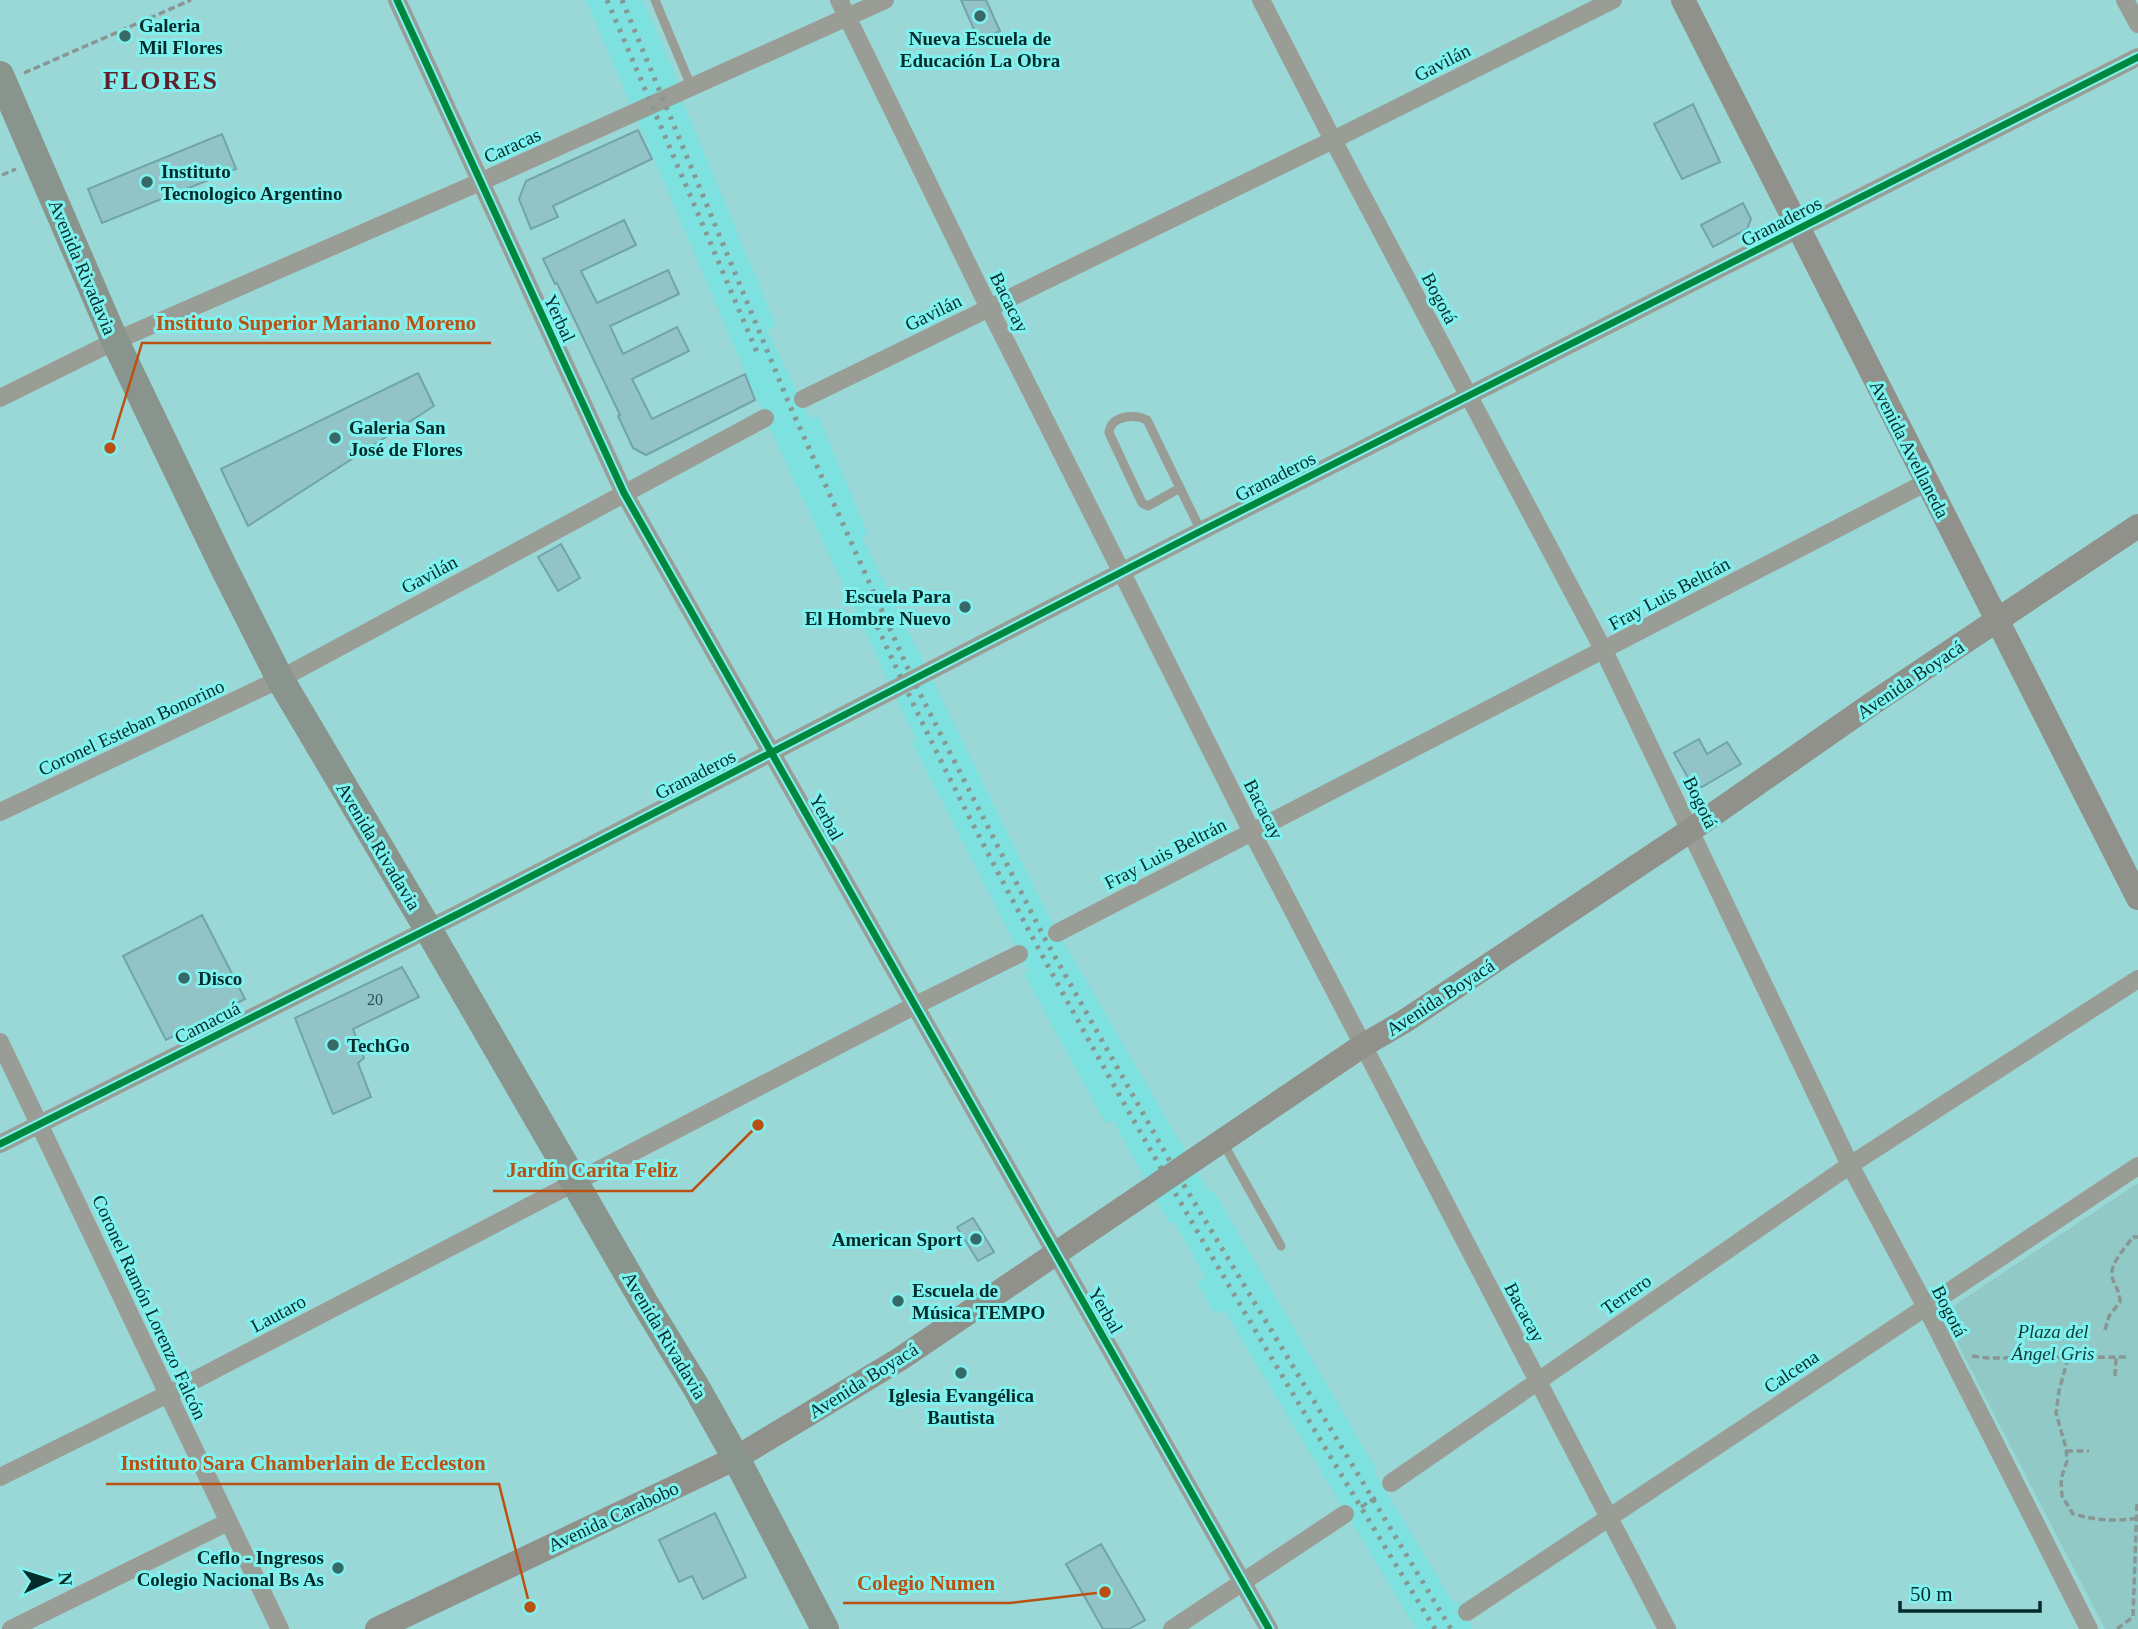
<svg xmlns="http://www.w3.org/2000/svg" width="2138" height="1629" font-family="Georgia,serif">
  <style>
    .built { fill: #7ce1df }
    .green { fill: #91c9c7 }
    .building { fill: #92c4c7; stroke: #70a4a8; stroke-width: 2 }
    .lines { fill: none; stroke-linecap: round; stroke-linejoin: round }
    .path { stroke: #889793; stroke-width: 3.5; stroke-dasharray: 7 3.5; stroke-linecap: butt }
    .lane { stroke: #9a9d96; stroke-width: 9 }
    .street { stroke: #9a9d96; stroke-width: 18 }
    .secondary { stroke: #8f918a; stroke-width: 24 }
    .primary { stroke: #89958c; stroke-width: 28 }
    .rail { stroke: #879793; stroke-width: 5; stroke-dasharray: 3.5 7; stroke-linecap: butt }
    .cycleway-casing { stroke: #7ff2ef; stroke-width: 11 }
    .cycleway { stroke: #00873e; stroke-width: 7 }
    .poi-dot { fill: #386867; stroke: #7ff2ef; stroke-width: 2.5 }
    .labels { text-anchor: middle; stroke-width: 6; stroke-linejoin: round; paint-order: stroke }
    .number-label { font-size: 16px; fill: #285353 }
    .poi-label { font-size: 19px; font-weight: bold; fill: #042c2b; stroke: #7ff2ef; text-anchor: start }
    .street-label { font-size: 19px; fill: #042c2b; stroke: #7ff2ef }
    .park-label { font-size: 19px; font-style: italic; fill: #0f3b3a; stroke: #7ff2ef }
    .district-label { font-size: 26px; font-weight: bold; letter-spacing: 2px; fill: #641f2c; stroke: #7ff2ef }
    .leader { fill: none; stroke: #ba5012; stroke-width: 2.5 }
    .callout-dot { fill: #ba5012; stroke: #7ff2ef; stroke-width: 2.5 }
    .callout-label { font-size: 21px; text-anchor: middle; font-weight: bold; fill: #ba5012; stroke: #7ff2ef; stroke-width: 6; stroke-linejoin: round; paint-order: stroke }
  </style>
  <rect width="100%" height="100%" fill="#99d8d6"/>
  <path class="built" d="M 586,0 L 643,0 L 673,70 L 685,107 L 776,326 L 767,329 L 810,420 L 818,416 L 868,534 L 862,537 L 1048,915 L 1209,1192 L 1213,1190 L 1376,1469 L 1374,1472 L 1454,1604 L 1459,1602 L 1473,1627 L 1470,1629 L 1416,1629 L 1224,1310 L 1215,1314 L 1197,1283 L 1205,1277 L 1174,1221 L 1169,1223 L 1113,1120 L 1106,1124 L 1024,974 L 1029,971 L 912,743 L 916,740 L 765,418 Z"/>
  <path class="green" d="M 2138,1183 L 2138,1629 L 2105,1629 L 1965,1358 L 1943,1313 Z"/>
  <path class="building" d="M 961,0 L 986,0 L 1000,31 L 979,41 Z
    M 1693,104 L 1720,162 L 1682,179 L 1654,124 Z
    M 638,130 L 652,159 L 553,206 L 558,217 L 531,229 L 519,199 L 526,181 Z
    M 222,134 L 236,169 L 102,223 L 88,189 Z
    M 1743,203 L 1751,219 L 1747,229 L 1713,247 L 1701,225 Z
    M 624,220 L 636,245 L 581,271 L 597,303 L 668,270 L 679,294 L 610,326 L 623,354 L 677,327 L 689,351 L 632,379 L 652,419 L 745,374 L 755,400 L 646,455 L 633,448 L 618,416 L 620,415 L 557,283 L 555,284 L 543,259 Z
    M 418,373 L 434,406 L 248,526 L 221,469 Z
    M 561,544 L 580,578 L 558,591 L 538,557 Z
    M 1699,739 L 1707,754 L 1727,742 L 1741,764 L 1702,787 L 1691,783 L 1674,753 Z
    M 202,915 L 245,999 L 166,1040 L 123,956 Z
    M 402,967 L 419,997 L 353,1029 L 364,1058 L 358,1063 L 371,1097 L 333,1114 L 295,1018 Z
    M 973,1218 L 994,1252 L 978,1261 L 957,1227 Z
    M 715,1513 L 746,1577 L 703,1599 L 692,1576 L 679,1582 L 659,1540 Z
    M 1101,1544 L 1145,1620 L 1129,1629 L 1103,1629 L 1066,1564 Z"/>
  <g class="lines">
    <path class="path" d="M 24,73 L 191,0
      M 2,175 L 16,169
      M 2105,1330 L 2109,1316 L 2120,1302 C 2120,1290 2114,1286 2112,1276 C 2110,1263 2126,1247 2133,1237 L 2138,1237
      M 1972,1356 L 1987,1358 L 2129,1357
      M 2068,1358 L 2059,1391 L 2056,1413 L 2066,1448 L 2067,1461 L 2061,1479 L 2062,1496 L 2073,1514 C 2096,1520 2114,1522 2138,1518
      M 2115,1376 L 2116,1358
      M 2066,1451 L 2089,1451
      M 1361,1507 L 1378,1496
      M 2117,1629 L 2133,1617 L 2137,1502"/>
    <path class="lane" d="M 655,0 L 691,86
      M 1180,488 L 1148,506 L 1142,503 L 1109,433 C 1110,415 1135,414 1147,420 L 1201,531
      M 1223,1143 L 1281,1246"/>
    <path class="street" d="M 397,0 L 624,493 L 1269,1629
      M 839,0 L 989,308 L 1252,832 L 1667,1629
      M 1261,0 L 1333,140 L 1604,651 L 1850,1165 L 1926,1307 L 2089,1629
      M 2125,0 L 2138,24
      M 0,398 L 115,341 L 480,182 L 885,0
      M 803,399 L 1333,140 L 1613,0
      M 0,812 L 280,679 L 765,418
      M 1057,933 L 1927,482
      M 0,1042 L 280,1629
      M 0,1144 L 460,913 L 1201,531 L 2138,57
      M 0,1477 L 168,1394 L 914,1006 L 1019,954
      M 1391,1483 L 1850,1165 L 2138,979
      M 1467,1612 L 2138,1166
      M 11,1629 L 228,1522
      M 1172,1629 L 1345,1514"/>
    <path class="secondary" d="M 1683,0 L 2138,898
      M 377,1629 L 736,1458 L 900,1359 L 1362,1046 L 1405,1021 L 1691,830 L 1873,703 L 2138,526"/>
    <path class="primary" d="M 0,75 L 115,341 L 224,568 L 280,679 L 428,929 L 644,1302 L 696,1387 L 736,1458 L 825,1629"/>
    <path class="rail" d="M 607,0 L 759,357
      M 622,0 L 790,406 L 913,680 L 1045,939 L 1176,1172 L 1451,1629
      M 873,617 C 947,782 1033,941 1121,1098 C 1222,1277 1328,1454 1435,1629"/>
    <defs>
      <path id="cycleway" d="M 397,0 L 624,493 L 1269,1629
        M 0,1144 L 460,913 L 1201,531 L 2138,57"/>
    </defs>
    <use href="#cycleway" class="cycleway-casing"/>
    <use href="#cycleway" class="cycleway"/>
  </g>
  <g class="poi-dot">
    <circle cx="980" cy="16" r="7"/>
    <circle cx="125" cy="36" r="7"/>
    <circle cx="147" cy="182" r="7"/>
    <circle cx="335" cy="438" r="7"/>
    <circle cx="965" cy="607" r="7"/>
    <circle cx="184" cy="978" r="7"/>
    <circle cx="333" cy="1045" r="7"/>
    <circle cx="976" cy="1239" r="7"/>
    <circle cx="898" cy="1301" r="7"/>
    <circle cx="961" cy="1373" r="7"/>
    <circle cx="338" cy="1568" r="7"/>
  </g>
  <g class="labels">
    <g class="number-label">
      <text x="375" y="1005">20</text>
    </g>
    <g class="poi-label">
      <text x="139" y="32">Galeria<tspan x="139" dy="22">Mil Flores</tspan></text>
      <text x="980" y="45" text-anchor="middle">Nueva Escuela de<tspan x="980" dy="22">Educación La Obra</tspan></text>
      <text x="161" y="178">Instituto<tspan x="161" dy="22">Tecnologico Argentino</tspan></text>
      <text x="349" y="434">Galeria San<tspan x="349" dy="22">José de Flores</tspan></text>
      <text x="951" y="603" text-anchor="end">Escuela Para<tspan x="951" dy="22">El Hombre Nuevo</tspan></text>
      <text x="198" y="985">Disco</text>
      <text x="347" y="1052">TechGo</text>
      <text x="962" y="1246" text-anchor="end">American Sport</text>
      <text x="912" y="1297">Escuela de<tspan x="912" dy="22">Música TEMPO</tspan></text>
      <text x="961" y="1402" text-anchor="middle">Iglesia Evangélica<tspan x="961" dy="22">Bautista</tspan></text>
      <text x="324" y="1564" text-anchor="end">Ceflo - Ingresos<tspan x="324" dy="22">Colegio Nacional Bs As</tspan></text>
    </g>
    <g class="street-label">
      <text transform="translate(1442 62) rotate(-27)" y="7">Gavilán</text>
      <text transform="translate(512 145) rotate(-24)" y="7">Caracas</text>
      <text transform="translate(1781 221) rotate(-27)" y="7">Granaderos</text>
      <text transform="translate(83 267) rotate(67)" y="7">Avenida Rivadavia</text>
      <text transform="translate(1440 298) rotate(62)" y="7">Bogotá</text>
      <text transform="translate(1010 302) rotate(64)" y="7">Bacacay</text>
      <text transform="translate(933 312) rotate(-26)" y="7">Gavilán</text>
      <text transform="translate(560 318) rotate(65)" y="7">Yerbal</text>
      <text transform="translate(1910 449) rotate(63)" y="7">Avenida Avellaneda</text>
      <text transform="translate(1275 476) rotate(-27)" y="7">Granaderos</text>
      <text transform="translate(429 574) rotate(-28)" y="7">Gavilán</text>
      <text transform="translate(1669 593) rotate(-28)" y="7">Fray Luis Beltrán</text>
      <text transform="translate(1910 679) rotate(-34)" y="7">Avenida Boyacá</text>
      <text transform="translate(131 727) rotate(-25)" y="7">Coronel Esteban Bonorino</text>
      <text transform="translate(695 774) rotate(-27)" y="7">Granaderos</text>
      <text transform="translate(1701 802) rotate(64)" y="7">Bogotá</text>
      <text transform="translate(1264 809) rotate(63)" y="7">Bacacay</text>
      <text transform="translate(827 817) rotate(61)" y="7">Yerbal</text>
      <text transform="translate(379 846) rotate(59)" y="7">Avenida Rivadavia</text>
      <text transform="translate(1165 853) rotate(-27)" y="7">Fray Luis Beltrán</text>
      <text transform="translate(1440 997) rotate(-33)" y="7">Avenida Boyacá</text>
      <text transform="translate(207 1022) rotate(-27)" y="7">Camacuá</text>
      <text transform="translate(1626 1294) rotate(-35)" y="7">Terrero</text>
      <text transform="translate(150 1307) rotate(65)" y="7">Coronel Ramón Lorenzo Falcón</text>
      <text transform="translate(1106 1310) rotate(60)" y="7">Yerbal</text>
      <text transform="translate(1950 1311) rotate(63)" y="7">Bogotá</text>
      <text transform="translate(1525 1312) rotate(62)" y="7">Bacacay</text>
      <text transform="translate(278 1313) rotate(-28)" y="7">Lautaro</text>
      <text transform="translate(665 1335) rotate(59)" y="7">Avenida Rivadavia</text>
      <text transform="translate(1791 1371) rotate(-34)" y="7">Calcena</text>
      <text transform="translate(863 1380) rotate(-32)" y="7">Avenida Boyacá</text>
      <text transform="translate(613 1516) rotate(-25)" y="7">Avenida Carabobo</text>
    </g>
    <g class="park-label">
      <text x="2053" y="1338">Plaza del<tspan x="2053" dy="22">Ángel Gris</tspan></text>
    </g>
    <g class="district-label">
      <text x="161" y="89">FLORES</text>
    </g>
  </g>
  <path class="leader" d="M110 448L142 343H491M758 1125L692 1191H493M530 1607L499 1484H106M1105 1592L1010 1603H843"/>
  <g class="callout-dot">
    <circle cx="110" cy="448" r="7"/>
    <circle cx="758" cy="1125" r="7"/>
    <circle cx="530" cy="1607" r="7"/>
    <circle cx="1105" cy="1592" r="7"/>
  </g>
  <g class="callout-label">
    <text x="316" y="330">Instituto Superior Mariano Moreno</text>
    <text x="592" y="1177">Jardín Carita Feliz</text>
    <text x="303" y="1470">Instituto Sara Chamberlain de Eccleston</text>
    <text x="926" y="1590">Colegio Numen</text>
  </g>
  <g transform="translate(49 1580) rotate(86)" stroke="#7ff2ef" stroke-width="5" paint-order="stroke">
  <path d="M0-5L12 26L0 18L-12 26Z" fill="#042c2b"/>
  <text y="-10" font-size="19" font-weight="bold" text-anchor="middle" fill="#042c2b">N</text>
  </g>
  <path d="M1900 1601v10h140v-10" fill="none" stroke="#042c2b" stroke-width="3.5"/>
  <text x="1910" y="1601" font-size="21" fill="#042c2b" stroke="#7ff2ef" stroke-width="5" paint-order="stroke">50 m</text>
</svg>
